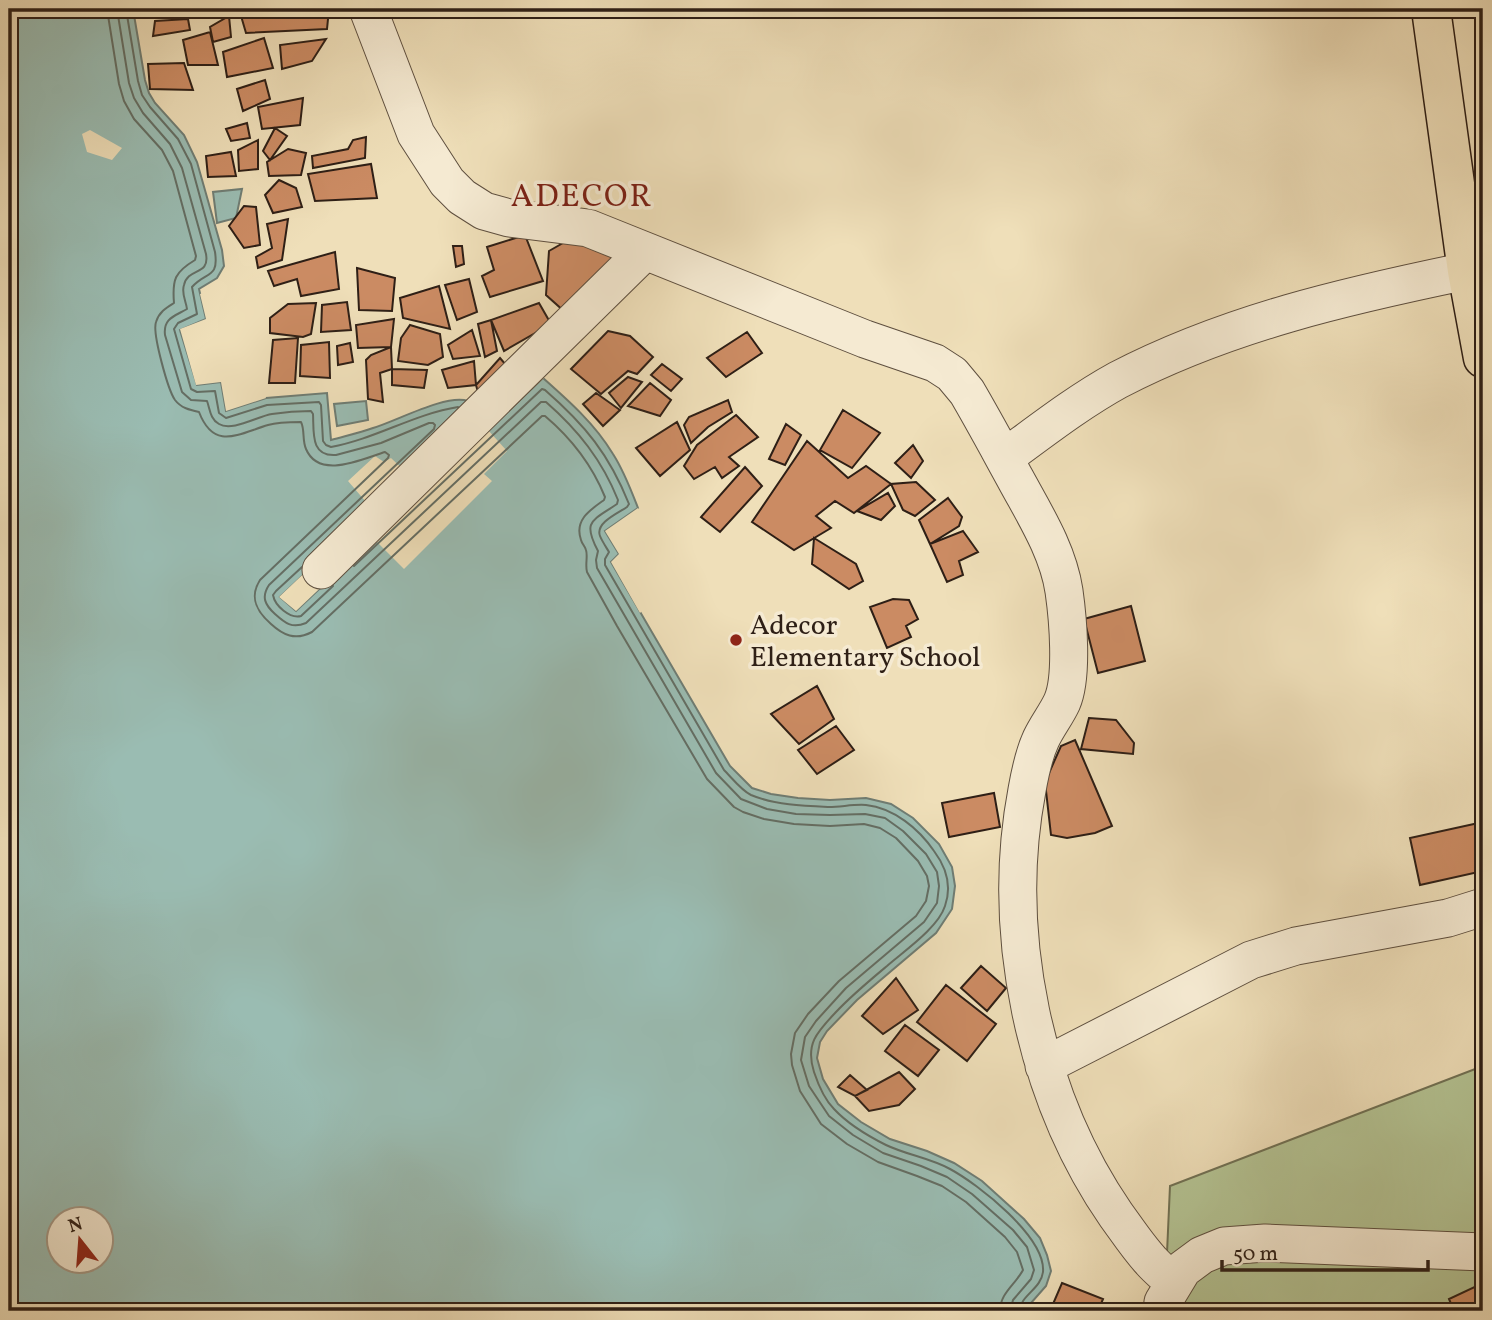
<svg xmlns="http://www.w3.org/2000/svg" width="1492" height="1320" font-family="Vollkorn,serif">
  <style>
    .green { fill: #b4c393; stroke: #717154; stroke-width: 2 }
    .water { fill: #9abcb2; stroke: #6f7d74; stroke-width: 2; fill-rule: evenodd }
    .pier { fill: #efdfb9 }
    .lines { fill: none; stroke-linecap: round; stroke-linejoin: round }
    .shore { stroke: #646e64; stroke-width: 2 }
    .building { fill: #cb8b63; stroke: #2e1f16; stroke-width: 2 }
    .minor-casing { stroke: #5e4f3f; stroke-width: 39 }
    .major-casing { stroke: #2e1f16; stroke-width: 41 }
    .minor { stroke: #f5ead2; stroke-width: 37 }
    .major { stroke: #efdfb9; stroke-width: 38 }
    .poi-dot { fill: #8f2418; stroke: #f5ead2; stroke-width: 2.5 }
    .labels { text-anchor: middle; stroke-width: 7; stroke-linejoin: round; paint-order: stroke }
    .poi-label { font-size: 28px; fill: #2e1f16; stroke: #f5ead2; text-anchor: start }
    .quarter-label { font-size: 32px; letter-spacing: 2px; fill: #7a1f14; stroke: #f5ead2 }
  </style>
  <rect width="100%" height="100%" fill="#efdfb9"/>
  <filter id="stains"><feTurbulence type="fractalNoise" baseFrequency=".00286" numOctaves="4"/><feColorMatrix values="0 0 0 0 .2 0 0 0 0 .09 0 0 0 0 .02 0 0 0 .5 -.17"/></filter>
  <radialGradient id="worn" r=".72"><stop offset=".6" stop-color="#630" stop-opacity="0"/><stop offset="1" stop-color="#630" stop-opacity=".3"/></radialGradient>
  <path class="green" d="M 1483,1066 L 1483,1311 L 1171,1311 L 1167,1253 L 1170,1186 Z"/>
  <path class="water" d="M 9,9 L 133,9 L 145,80 L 149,93 L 155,103 L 184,135 L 197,162 L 222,250 L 224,266 L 217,278 L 199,289 L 206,319 L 180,330 L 197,385 L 221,382 L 226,411 L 266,398 L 327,393 L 331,440 C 345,436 359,433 373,428 C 397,421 445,394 468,401 L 409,475 L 280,597 L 296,611 L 543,378 C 569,401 595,424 613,454 C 624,471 631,490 638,508 L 605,531 L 619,554 L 611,562 L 730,766 L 752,788 L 771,794 L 798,798 L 830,800 L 866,798 L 891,804 L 913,818 L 939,844 L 952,867 L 955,886 L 952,909 L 936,933 L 857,1000 L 827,1031 L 820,1042 L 817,1058 L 823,1079 L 838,1104 L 861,1122 L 890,1139 L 927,1151 L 954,1163 L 982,1181 L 1024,1219 L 1040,1238 L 1047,1255 L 1051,1271 L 1046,1286 L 1024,1311 L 9,1311 ZM 60,1218 L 102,1218 L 102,1260 L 60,1260 Z
    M 242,189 L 236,218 L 217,223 L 213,192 Z
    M 366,401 L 368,420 L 337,426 L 334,404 Z"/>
  <path class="pier" d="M 90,130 L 122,148 L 112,160 L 87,152 L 82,134 Z
    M 203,293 L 209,321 L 184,331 L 199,381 L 223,379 L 229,407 L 265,395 L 266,398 L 226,411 L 221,382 L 196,385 L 180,329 L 206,319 L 200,294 Z
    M 543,375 L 546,376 L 488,430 L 507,451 L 484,474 L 492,481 L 404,569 L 373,538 L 296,611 L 279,597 L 372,509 L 348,481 L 375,456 L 384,462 L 391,458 L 411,477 L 285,597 L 296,606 Z
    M 638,508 L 640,511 L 610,532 L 622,553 L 615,562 L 642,611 L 640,613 L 611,562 L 619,554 L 605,531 Z"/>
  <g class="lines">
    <path class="shore" d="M 107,9 L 119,84 L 124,101 L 134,119 L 162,150 L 173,171 L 196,256 L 195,260 C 175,272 172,279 174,303 C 166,308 159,312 156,322 C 152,333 168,390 175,400 C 181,408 190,410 199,412 C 214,451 238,434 268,425 C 278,422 290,422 301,422 C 305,430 302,440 306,449 C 319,480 362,459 385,452 L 389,455 L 388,458 L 260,580 C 249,597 256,611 271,624 C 283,635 295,641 312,632 L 542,416 L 545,416 C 571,438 592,465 605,497 L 604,500 C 590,510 574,520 581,540 C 582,544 585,546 586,550 C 588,556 585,565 587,572 L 617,626 L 707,779 L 734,807 L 743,812 L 764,819 L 794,824 L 830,826 L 864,824 L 880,828 L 896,838 L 918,861 L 927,876 L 929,886 L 926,901 L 916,916 L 839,981 L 808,1014 L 795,1033 L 791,1054 L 792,1065 L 800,1091 L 821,1124 L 847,1144 L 878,1162 L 917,1176 L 942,1186 L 966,1202 L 1005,1237 L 1017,1252 L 1023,1270 C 1015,1285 1000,1293 1000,1311
      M 117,9 L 129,83 L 134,98 L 143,113 L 170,144 L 182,168 L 206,254 C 210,276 188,267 184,285 C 181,293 186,301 187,309 C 175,316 163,318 165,335 L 182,392 L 191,400 L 207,401 C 210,409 210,419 219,424 C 232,432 258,416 272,414 C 285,412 298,411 311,411 L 313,414 C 314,432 310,457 336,455 L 381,443 L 429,423 L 433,423 L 435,425 L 434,429 L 269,585 C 261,597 265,605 275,614 C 285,623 292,629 306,623 L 541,402 L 546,402 C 578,430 602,460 618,500 L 617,504 C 592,521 582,521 598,551 L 596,560 L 597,568 L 716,773 L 741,799 L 767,809 L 796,814 L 830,815 L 865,814 L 885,818 L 903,831 L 926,854 L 937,872 L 939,886 L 937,903 L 924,922 L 846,988 L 816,1021 L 805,1037 L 801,1060 L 809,1086 L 829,1116 L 853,1135 L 883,1153 L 921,1166 L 947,1177 L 972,1194 L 1013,1230 L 1027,1247 L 1034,1270 L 1031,1279 L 1013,1300 L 1010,1311
      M 126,9 L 138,81 L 142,95 L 150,107 L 178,139 L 191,164 L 215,252 C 219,279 206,271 192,287 L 197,314 L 178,323 L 174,329 L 191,389 L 197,392 L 215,391 L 219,413 L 226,418 L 267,405 L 319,402 L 321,405 L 323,441 L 326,445 L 331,447 C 375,439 414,414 458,407
      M 354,566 L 542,389 L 545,390 C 585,425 609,454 629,504 L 627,507 C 618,513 595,523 600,536 C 602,541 606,547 609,552 L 605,559 L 605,565 L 724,770 C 732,778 741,790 751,795 C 775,805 804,806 829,807 C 841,807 854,804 866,805 C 894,808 919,829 934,851 C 946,867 952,886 945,906 C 938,928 904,951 887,966 C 869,981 852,995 836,1012 C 817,1032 805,1044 814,1072 C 818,1084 825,1100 834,1109 C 847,1123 868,1136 886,1145 C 907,1155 930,1158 950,1169 C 978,1184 1046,1237 1043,1272 C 1041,1289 1021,1295 1019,1311
      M 302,567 L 276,591 L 273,595 C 275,606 290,619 301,616 L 333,586"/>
  </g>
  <path class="building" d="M 172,9 L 195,9 L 194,15 L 169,15 Z
    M 239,9 L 329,9 L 327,29 L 246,33 Z
    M 229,16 L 231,37 L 213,42 L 210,27 Z
    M 188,19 L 190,30 L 153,36 L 155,21 Z
    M 210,32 L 218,65 L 188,65 L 183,40 Z
    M 264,38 L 273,68 L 227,77 L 223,52 Z
    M 326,39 L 312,61 L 282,69 L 280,45 Z
    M 184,63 L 193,90 L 150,89 L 148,64 Z
    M 265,80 L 270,99 L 243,111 L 237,89 Z
    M 303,98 L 300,125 L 262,129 L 258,107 Z
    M 247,123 L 250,138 L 231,141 L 226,129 Z
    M 275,128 L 287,136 L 270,160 L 263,151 Z
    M 366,137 L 365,158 L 313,168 L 312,156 L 348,149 L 353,140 Z
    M 258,140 L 258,169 L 239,171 L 238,150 Z
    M 288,149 L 306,153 L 301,175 L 269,176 L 267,162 Z
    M 231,152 L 236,176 L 208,177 L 206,156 Z
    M 371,164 L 377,198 L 315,201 L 308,174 Z
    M 279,180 L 296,188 L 302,207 L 273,213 L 265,195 Z
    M 244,206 L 256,207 L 260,245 L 244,248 L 229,226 Z
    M 288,219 L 282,260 L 258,268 L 256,257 L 272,248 L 267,224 Z
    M 525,235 L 543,281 L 490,297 L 482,276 L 494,270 L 487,247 Z
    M 570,239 L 616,258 L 565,312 L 546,295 L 549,251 Z
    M 453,246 L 462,246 L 464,264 L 456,267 Z
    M 335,252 L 339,289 L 301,296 L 297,279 L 274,286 L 268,271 Z
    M 357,268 L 395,278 L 392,311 L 359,310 Z
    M 469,279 L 477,312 L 457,320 L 445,285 Z
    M 439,286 L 450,329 L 403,318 L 400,298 Z
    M 347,302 L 351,330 L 321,332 L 322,305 Z
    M 316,303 L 311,334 L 303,337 L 270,333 L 270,318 L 288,304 Z
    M 539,303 L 551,324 L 504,351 L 491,320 Z
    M 394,319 L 391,347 L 358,348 L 356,325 Z
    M 491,320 L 497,351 L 485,357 L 478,324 Z
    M 410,325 L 440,334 L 443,357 L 428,365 L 398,361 L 401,338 Z
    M 472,330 L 480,356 L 453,359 L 448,345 Z
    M 608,331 L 630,336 L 653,357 L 637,374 L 628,371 L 601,394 L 571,369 Z
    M 747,332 L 762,353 L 726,377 L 707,358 Z
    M 298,338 L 295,383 L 269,383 L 273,340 Z
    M 329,342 L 330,378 L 300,376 L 301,345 Z
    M 350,343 L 353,362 L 338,365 L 337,346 Z
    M 391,347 L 392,369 L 380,373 L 383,402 L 368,399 L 366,360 L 371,355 Z
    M 500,358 L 512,372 L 479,396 L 476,385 Z
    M 474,361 L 476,385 L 448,388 L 442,370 Z
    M 662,364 L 682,379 L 671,391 L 651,375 Z
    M 392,369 L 427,370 L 424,388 L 392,385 Z
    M 628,377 L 642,382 L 621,408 L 609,393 Z
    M 650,383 L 671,400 L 660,416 L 628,406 Z
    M 596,393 L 620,410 L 603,426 L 583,404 Z
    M 728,400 L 732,412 L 708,427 L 691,443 L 684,425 L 689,417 Z
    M 843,410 L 880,433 L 852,468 L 820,450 Z
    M 736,415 L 758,437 L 729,457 L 739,466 L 722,478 L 715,467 L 694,479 L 684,466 L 697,445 Z
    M 677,422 L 690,450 L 660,476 L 636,448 Z
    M 786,424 L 801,435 L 785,465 L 769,459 Z
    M 807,441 L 848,478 L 866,466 L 891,484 L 854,513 L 835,501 L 816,516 L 831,528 L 794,550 L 752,522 Z
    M 913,445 L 923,461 L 911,478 L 895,463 Z
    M 745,467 L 762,486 L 720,532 L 701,517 Z
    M 916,482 L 935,500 L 915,516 L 903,510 L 891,484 Z
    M 888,493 L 895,506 L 881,520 L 857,511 Z
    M 948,498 L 962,517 L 959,526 L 930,544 L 919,520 Z
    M 963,531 L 978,552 L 959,561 L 963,575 L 947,582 L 930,544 Z
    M 814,538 L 856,564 L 863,581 L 849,589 L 812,564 Z
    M 893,599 L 909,600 L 918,619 L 906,626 L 911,637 L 887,648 L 870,607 Z
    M 1131,606 L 1145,661 L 1098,673 L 1084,619 Z
    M 817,686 L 834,719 L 799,744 L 771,714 Z
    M 1089,718 L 1116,720 L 1134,743 L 1133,754 L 1081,749 Z
    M 836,726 L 854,750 L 817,774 L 798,750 Z
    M 1075,740 L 1112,826 L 1095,833 L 1067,838 L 1051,835 L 1045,782 L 1061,746 Z
    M 994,793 L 1000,827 L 949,837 L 942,803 Z
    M 1483,822 L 1483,871 L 1420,885 L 1410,838 Z
    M 981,966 L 1006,988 L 987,1011 L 961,988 Z
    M 896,978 L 918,1010 L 883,1034 L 862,1016 Z
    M 946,985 L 996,1024 L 967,1061 L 917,1022 Z
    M 905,1025 L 939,1050 L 918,1076 L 885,1051 Z
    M 899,1072 L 915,1089 L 899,1105 L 869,1111 L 855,1096 Z
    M 850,1075 L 867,1090 L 855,1096 L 838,1087 Z
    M 1062,1283 L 1103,1299 L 1098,1311 L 1050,1311 Z
    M 1483,1283 L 1483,1311 L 1454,1311 L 1449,1299 Z"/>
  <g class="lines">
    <defs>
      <path id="minor" d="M 368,9 L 416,134 L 447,182 L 462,197 L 484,211 L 509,218 L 588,228 L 865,339 L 935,363 L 952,374 L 967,392 C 984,421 1000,451 1016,480 C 1035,515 1058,551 1064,591 C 1068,619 1073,677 1062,702 C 1056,715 1047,726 1041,739 C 1034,754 1030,773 1027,790 C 1000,932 1034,1096 1116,1215 C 1127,1230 1138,1247 1151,1261 C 1158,1269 1167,1276 1174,1283
        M 1004,458 C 1041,431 1078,402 1118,380 C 1228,323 1346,296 1467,271
        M 321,570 L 645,251
        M 1044,1066 L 1251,960 L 1296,946 L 1448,918 L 1483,907
        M 1162,1311 L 1163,1302 L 1183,1269 L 1202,1255 L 1224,1246 L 1265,1243 L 1483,1252"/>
      <path id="major" d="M 1431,9 L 1467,271 L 1483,358"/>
    </defs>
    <use href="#minor" class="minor-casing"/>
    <use href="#major" class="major-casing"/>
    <use href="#minor" class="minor"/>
    <use href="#major" class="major"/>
  </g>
  <circle class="poi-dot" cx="736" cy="640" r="7"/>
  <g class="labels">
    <g class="poi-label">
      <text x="750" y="634">Adecor<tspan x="750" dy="32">Elementary School</tspan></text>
    </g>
    <g class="quarter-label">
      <text x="582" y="206">ADECOR</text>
    </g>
  </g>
  <rect width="1492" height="1320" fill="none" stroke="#efdfb9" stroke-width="35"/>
  <rect x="10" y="10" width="1471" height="1299" fill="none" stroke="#2e1f16" stroke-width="3.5"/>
  <rect x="18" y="18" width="1457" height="1285" fill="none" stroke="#2e1f16" stroke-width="2"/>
  <g transform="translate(80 1240) rotate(343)"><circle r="33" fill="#f5ead2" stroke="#a59987" stroke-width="2"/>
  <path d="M0-5L12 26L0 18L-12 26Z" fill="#8f2418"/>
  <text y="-10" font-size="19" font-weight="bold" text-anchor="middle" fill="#2e1f16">N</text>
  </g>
  <path d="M1222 1260v10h206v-10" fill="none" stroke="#2e1f16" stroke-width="3.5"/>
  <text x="1233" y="1260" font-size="21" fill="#2e1f16" stroke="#f5ead2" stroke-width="5" paint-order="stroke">50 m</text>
  <rect width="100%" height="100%" filter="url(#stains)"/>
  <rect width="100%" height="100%" fill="url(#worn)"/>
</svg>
